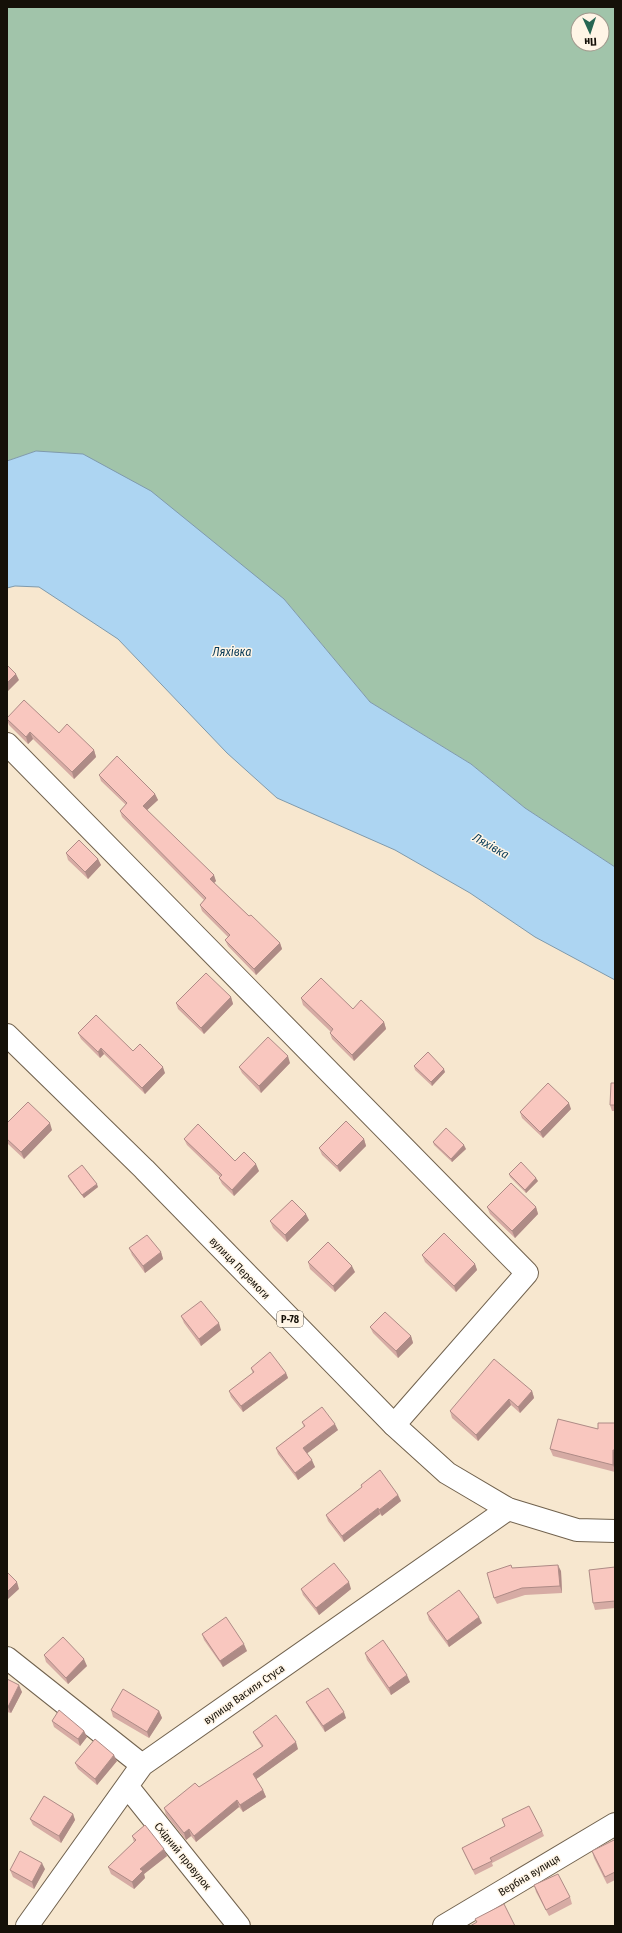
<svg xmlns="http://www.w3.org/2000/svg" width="622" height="1933" font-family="'Fira Sans Condensed',sans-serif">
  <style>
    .green { fill: #a1c4aa; fill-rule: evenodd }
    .water { fill: #add5f2; stroke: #7f9aac }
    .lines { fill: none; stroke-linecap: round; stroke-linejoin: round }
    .minor-casing { stroke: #71624e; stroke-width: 24 }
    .major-casing { stroke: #71624e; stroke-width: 24 }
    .minor { stroke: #fff; stroke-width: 22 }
    .major { stroke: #fff; stroke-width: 22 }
    .wall { fill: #d6aba4 }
    .shaded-wall { fill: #ae8b86 }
    .building { fill: #f9c7bf; stroke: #ae8b86 }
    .labels { text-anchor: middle; stroke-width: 3; stroke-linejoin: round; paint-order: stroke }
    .shield { fill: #fff5e6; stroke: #5b554b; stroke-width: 1 }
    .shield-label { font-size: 10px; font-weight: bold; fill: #151008 }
    .street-label { font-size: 11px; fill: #151008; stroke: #fff5e6 }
    .water-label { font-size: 12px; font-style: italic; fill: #083a57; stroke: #fff5e6 }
  </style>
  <rect width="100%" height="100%" fill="#f7e7cf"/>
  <path class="green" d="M 7,7 L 615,7 L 615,867 L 525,808 L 471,764 L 370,702 L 284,599 L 36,451 L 7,461 ZM 578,20 L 602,20 L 602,44 L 578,44 Z"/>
  <path class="water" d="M 36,451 L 83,454 L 151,491 L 284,599 L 370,702 L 471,764 L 525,808 L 615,867 L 615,980 L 535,937 L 470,893 L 395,850 L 277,798 L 227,753 L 118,639 L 39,587 L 15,586 L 7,588 L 7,461 Z"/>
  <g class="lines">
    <defs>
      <path id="minor" d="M 7,744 L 527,1273 L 394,1425
        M 7,1658 L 142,1765
        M 127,1786 L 239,1926
        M 27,1926 L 142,1765 L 508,1509
        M 444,1926 L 615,1824"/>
      <path id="major" d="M 7,1035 L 144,1169 L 394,1425 L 447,1473 L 508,1509 L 577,1530 L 615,1531"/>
    </defs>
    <use href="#minor" class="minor-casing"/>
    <use href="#major" class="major-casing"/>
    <use href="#minor" class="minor"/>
    <use href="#major" class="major"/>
  </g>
  <path class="wall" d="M 7,718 L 59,733 L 94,750 L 96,757 L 74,779 L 33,739 L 28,744 L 9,725 L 7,720 Z
    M 99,775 L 155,794 L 158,800 L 147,810 L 216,881 L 214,883 L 249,916 L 280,943 L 282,949 L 256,975 L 228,946 L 225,940 L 228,937 L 202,911 L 200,905 L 204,900 L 122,817 L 120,811 L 126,805 L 101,781 Z
    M 66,853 L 98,859 L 101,865 L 88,879 L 68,860 Z
    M 231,997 L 233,1004 L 204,1034 L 178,1009 L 176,1003 Z
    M 301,998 L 384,1022 L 386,1029 L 354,1061 L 332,1039 L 330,1033 L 331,1032 L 303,1005 Z
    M 78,1033 L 133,1051 L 165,1073 L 145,1094 L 104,1054 L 100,1058 L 81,1039 Z
    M 290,1063 L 261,1093 L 242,1073 L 239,1067 Z
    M 414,1066 L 445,1072 L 432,1086 L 415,1070 Z
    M 615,1083 L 615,1111 L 612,1111 L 610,1105 Z
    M 571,1109 L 543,1138 L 522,1118 L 520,1112 Z
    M 7,1123 L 52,1130 L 24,1159 L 7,1143 Z
    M 184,1139 L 235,1161 L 259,1171 L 234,1196 L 222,1184 L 219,1178 L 220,1177 L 187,1145 Z
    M 364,1139 L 366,1146 L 340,1172 L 322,1155 L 319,1148 Z
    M 433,1142 L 466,1149 L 452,1162 L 434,1145 Z
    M 509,1174 L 538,1181 L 526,1193 L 510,1177 Z
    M 68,1176 L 98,1187 L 84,1198 L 69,1179 Z
    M 487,1207 L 536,1207 L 538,1214 L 515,1238 L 490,1214 Z
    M 309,1220 L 287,1242 L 273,1228 L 270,1221 Z
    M 129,1248 L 161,1252 L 163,1259 L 145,1273 L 132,1255 Z
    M 422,1255 L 475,1264 L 477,1270 L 456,1292 L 425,1262 Z
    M 308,1262 L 355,1272 L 335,1292 L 310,1269 Z
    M 181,1316 L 221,1330 L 201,1346 L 184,1323 Z
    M 370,1327 L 411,1336 L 413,1343 L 398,1358 L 373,1333 Z
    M 251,1368 L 286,1373 L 288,1378 L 243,1412 L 231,1397 L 229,1391 L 253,1374 Z
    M 532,1391 L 534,1398 L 520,1413 L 511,1405 L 478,1441 L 452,1418 L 450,1411 Z
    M 302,1422 L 338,1430 L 307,1453 L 315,1467 L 298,1480 L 278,1454 L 276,1448 L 304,1427 Z
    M 615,1423 L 615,1472 L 553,1456 L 550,1449 Z
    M 361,1485 L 398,1495 L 401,1501 L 382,1516 L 380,1514 L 344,1542 L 328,1521 L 326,1515 L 362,1487 Z
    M 615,1567 L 615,1608 L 595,1610 L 593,1603 Z
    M 512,1568 L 561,1571 L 562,1593 L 525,1595 L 497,1604 L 494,1598 Z
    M 301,1589 L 351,1589 L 319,1615 L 303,1595 Z
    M 427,1613 L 482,1623 L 449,1647 L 429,1620 Z
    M 202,1634 L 247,1651 L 223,1667 L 204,1640 Z
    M 365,1653 L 410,1682 L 391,1695 L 367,1660 Z
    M 44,1655 L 87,1666 L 68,1684 L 46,1662 Z
    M 7,1679 L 22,1692 L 11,1713 L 7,1712 Z
    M 306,1702 L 346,1718 L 325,1732 L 309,1708 Z
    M 111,1710 L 159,1711 L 162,1718 L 149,1738 L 113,1717 Z
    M 52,1721 L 84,1731 L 87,1737 L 80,1746 L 54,1727 Z
    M 253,1732 L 298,1749 L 256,1779 L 263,1790 L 266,1797 L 243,1812 L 239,1807 L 196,1842 L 191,1836 L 186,1840 L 166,1815 L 164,1808 L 199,1787 L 262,1747 L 256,1738 Z
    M 117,1761 L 97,1785 L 78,1769 L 75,1763 Z
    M 73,1814 L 75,1820 L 61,1843 L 33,1825 L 30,1819 Z
    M 502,1819 L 542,1831 L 544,1836 L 492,1863 L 493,1866 L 475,1875 L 464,1853 L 462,1848 L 505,1826 Z
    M 132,1836 L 167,1856 L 144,1874 L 145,1878 L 134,1889 L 111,1874 L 108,1867 L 134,1842 Z
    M 615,1842 L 615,1880 L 607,1884 L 594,1858 L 592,1851 Z
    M 45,1869 L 34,1889 L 13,1877 L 10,1870 Z
    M 534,1885 L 570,1897 L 572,1904 L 549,1916 L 536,1892 Z"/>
  <path class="shaded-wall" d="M 16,674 L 19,680 L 7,692 L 7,683 Z
    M 30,732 L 33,739 L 28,744 L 26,737 Z
    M 94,750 L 96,757 L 74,779 L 72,772 Z
    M 155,794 L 158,800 L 145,812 L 143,806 Z
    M 98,859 L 101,865 L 88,879 L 85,872 Z
    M 214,875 L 216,881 L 212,885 L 210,879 Z
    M 280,943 L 282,949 L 256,975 L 254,969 Z
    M 231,997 L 233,1004 L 204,1034 L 201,1028 Z
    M 384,1022 L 386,1029 L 354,1061 L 352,1055 Z
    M 101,1048 L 104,1054 L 100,1058 L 98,1052 Z
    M 288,1056 L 290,1063 L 261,1093 L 259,1086 Z
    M 163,1067 L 165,1073 L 145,1094 L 142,1088 Z
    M 444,1069 L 445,1072 L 432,1086 L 431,1082 Z
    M 569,1103 L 571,1109 L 543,1138 L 540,1132 Z
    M 50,1123 L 52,1130 L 24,1159 L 21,1152 Z
    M 364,1139 L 366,1146 L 340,1172 L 337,1166 Z
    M 464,1145 L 466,1149 L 452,1162 L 451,1159 Z
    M 256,1164 L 259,1171 L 234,1196 L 232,1190 Z
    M 536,1178 L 538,1181 L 526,1193 L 525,1190 Z
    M 97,1184 L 98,1187 L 84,1198 L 82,1195 Z
    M 536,1207 L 538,1214 L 515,1238 L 512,1231 Z
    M 306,1214 L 309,1220 L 287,1242 L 285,1235 Z
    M 161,1252 L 163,1259 L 145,1273 L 143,1266 Z
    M 475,1264 L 477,1270 L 456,1292 L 454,1286 Z
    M 352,1266 L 355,1272 L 335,1292 L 333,1286 Z
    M 219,1323 L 221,1330 L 201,1346 L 199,1339 Z
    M 411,1336 L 413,1343 L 398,1358 L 396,1351 Z
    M 286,1373 L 288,1378 L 243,1412 L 241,1406 Z
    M 532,1391 L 534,1398 L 520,1413 L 518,1407 Z
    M 509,1399 L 511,1405 L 478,1441 L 476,1435 Z
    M 335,1424 L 338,1430 L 305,1455 L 303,1448 Z
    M 613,1450 L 615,1454 L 615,1470 L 613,1465 Z
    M 312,1460 L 315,1467 L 298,1480 L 295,1473 Z
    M 398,1495 L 401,1501 L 382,1516 L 379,1510 Z
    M 378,1508 L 380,1514 L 344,1542 L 342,1536 Z
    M 558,1565 L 561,1571 L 562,1593 L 560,1586 Z
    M 17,1582 L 19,1589 L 7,1600 L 7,1592 Z
    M 349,1582 L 351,1589 L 319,1615 L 316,1608 Z
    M 479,1617 L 482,1623 L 449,1647 L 447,1641 Z
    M 244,1644 L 247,1651 L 223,1667 L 220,1661 Z
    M 84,1659 L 87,1666 L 68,1684 L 66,1678 Z
    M 407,1675 L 410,1682 L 391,1695 L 389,1688 Z
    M 19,1685 L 22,1692 L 11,1713 L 8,1707 Z
    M 159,1711 L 162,1718 L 149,1738 L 147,1732 Z
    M 344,1712 L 346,1718 L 325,1732 L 323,1726 Z
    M 84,1731 L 87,1737 L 80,1746 L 78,1739 Z
    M 296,1742 L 298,1749 L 255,1780 L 253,1774 Z
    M 114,1755 L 117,1761 L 97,1785 L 95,1779 Z
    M 263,1790 L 266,1797 L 243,1812 L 240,1805 Z
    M 237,1800 L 239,1807 L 196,1842 L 194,1836 Z
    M 73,1814 L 75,1820 L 61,1843 L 59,1836 Z
    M 189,1829 L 191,1836 L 186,1840 L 184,1833 Z
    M 164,1849 L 167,1856 L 144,1874 L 145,1878 L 134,1889 L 132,1882 L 140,1869 Z
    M 42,1863 L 45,1869 L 34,1889 L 32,1882 Z"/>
  <path class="building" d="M 7,665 L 16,674 L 7,683 Z
    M 24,700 L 59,733 L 67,724 L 94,750 L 72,772 L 30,732 L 26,737 L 7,719 L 7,718 Z
    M 117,756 L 155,794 L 143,806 L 214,875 L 210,879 L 249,916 L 251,915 L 280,943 L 254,969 L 225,940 L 230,935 L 200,905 L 206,898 L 120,811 L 127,803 L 99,775 Z
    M 79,840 L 98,859 L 85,872 L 66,853 Z
    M 206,973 L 231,997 L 201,1028 L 176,1003 Z
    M 321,978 L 353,1009 L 361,1000 L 384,1022 L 352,1055 L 330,1033 L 333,1029 L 301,998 Z
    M 96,1015 L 133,1051 L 140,1044 L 163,1067 L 142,1088 L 101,1048 L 98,1052 L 78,1033 Z
    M 268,1037 L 288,1056 L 259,1086 L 239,1067 Z
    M 428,1052 L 444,1069 L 431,1082 L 414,1066 Z
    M 548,1083 L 569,1103 L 540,1132 L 520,1112 Z
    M 611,1083 L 615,1083 L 615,1105 L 610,1105 Z
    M 28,1102 L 50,1123 L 21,1152 L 7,1139 L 7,1123 Z
    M 346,1121 L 364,1139 L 337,1166 L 319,1148 Z
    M 198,1124 L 235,1161 L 244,1152 L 256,1164 L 232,1190 L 219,1178 L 222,1175 L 184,1139 Z
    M 446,1128 L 464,1145 L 451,1159 L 433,1142 Z
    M 521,1162 L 536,1178 L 525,1190 L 509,1174 Z
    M 82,1165 L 97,1184 L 82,1195 L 68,1176 Z
    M 511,1183 L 536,1207 L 512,1231 L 487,1207 Z
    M 292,1200 L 306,1214 L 285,1235 L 270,1221 Z
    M 444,1233 L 475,1264 L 454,1286 L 422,1255 Z
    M 147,1235 L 161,1252 L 143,1266 L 129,1248 Z
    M 328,1242 L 352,1266 L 333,1286 L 308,1262 Z
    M 201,1301 L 219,1323 L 199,1339 L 181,1316 Z
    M 385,1312 L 411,1336 L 396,1351 L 370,1327 Z
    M 270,1352 L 286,1373 L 241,1406 L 229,1391 L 254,1372 L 251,1368 Z
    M 494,1359 L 532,1391 L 518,1407 L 509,1399 L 476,1435 L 450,1411 Z
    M 322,1407 L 335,1424 L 303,1448 L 312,1460 L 295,1473 L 276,1448 L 305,1426 L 302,1422 Z
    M 558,1419 L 598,1429 L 598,1423 L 615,1423 L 615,1450 L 613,1450 L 613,1465 L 550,1449 Z
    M 380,1470 L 398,1495 L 379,1510 L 378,1508 L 342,1536 L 326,1515 L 362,1487 L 361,1485 Z
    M 334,1563 L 349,1582 L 316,1608 L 301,1589 Z
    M 511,1565 L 512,1568 L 558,1565 L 560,1586 L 522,1588 L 494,1598 L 487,1573 Z
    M 615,1567 L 615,1601 L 593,1603 L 589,1570 Z
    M 7,1572 L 17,1582 L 7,1592 Z
    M 459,1590 L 479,1617 L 447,1641 L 427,1613 Z
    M 226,1617 L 244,1644 L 220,1661 L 202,1634 Z
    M 63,1637 L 84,1659 L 66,1678 L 44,1655 Z
    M 383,1640 L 407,1675 L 389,1688 L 365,1653 Z
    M 7,1679 L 19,1685 L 8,1707 L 7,1706 Z
    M 328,1688 L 344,1712 L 323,1726 L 306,1702 Z
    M 123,1689 L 159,1711 L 147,1732 L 111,1710 Z
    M 59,1710 L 84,1731 L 78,1739 L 52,1721 Z
    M 276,1715 L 296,1742 L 253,1774 L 263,1790 L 240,1805 L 237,1800 L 194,1836 L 189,1829 L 184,1833 L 164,1808 L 195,1783 L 199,1787 L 263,1746 L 253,1732 Z
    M 95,1739 L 114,1755 L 95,1779 L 75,1763 Z
    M 44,1796 L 73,1814 L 59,1836 L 30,1819 Z
    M 529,1806 L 542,1831 L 490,1858 L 492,1861 L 473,1870 L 462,1848 L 505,1826 L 502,1819 Z
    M 145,1825 L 164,1849 L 140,1869 L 143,1871 L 132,1882 L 108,1867 L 136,1840 L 132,1836 Z
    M 614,1840 L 615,1842 L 615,1872 L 605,1877 L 592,1851 Z
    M 20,1851 L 42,1863 L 32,1882 L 10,1870 Z
    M 558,1874 L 570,1897 L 546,1910 L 534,1885 Z
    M 504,1904 L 515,1926 L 470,1926 L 477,1922 L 475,1919 Z"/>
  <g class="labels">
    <rect class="shield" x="277" y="1311" width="26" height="16" rx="3"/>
    <g class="shield-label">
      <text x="290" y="1323">Р-78</text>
    </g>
    <g class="street-label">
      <text transform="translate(240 1268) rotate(46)" y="4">вулиця Перемоги</text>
      <text transform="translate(244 1694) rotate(-35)" y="4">вулиця Василя Стуса</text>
      <text transform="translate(183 1856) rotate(51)" y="4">Східний провулок</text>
      <text transform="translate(529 1875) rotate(-31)" y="4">Вербна вулиця</text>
    </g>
    <g class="water-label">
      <text x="232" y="656">Ляхівка</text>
      <text transform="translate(491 846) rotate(30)" y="4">Ляхівка</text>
    </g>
  </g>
  <rect width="622" height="1933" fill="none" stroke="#151008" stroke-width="16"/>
  <g transform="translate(590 32) rotate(177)"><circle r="19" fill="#fff5e6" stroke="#a1998d"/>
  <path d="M0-3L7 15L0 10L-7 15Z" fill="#276653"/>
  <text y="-6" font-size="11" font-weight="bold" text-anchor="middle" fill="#151008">Пн</text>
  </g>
</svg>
